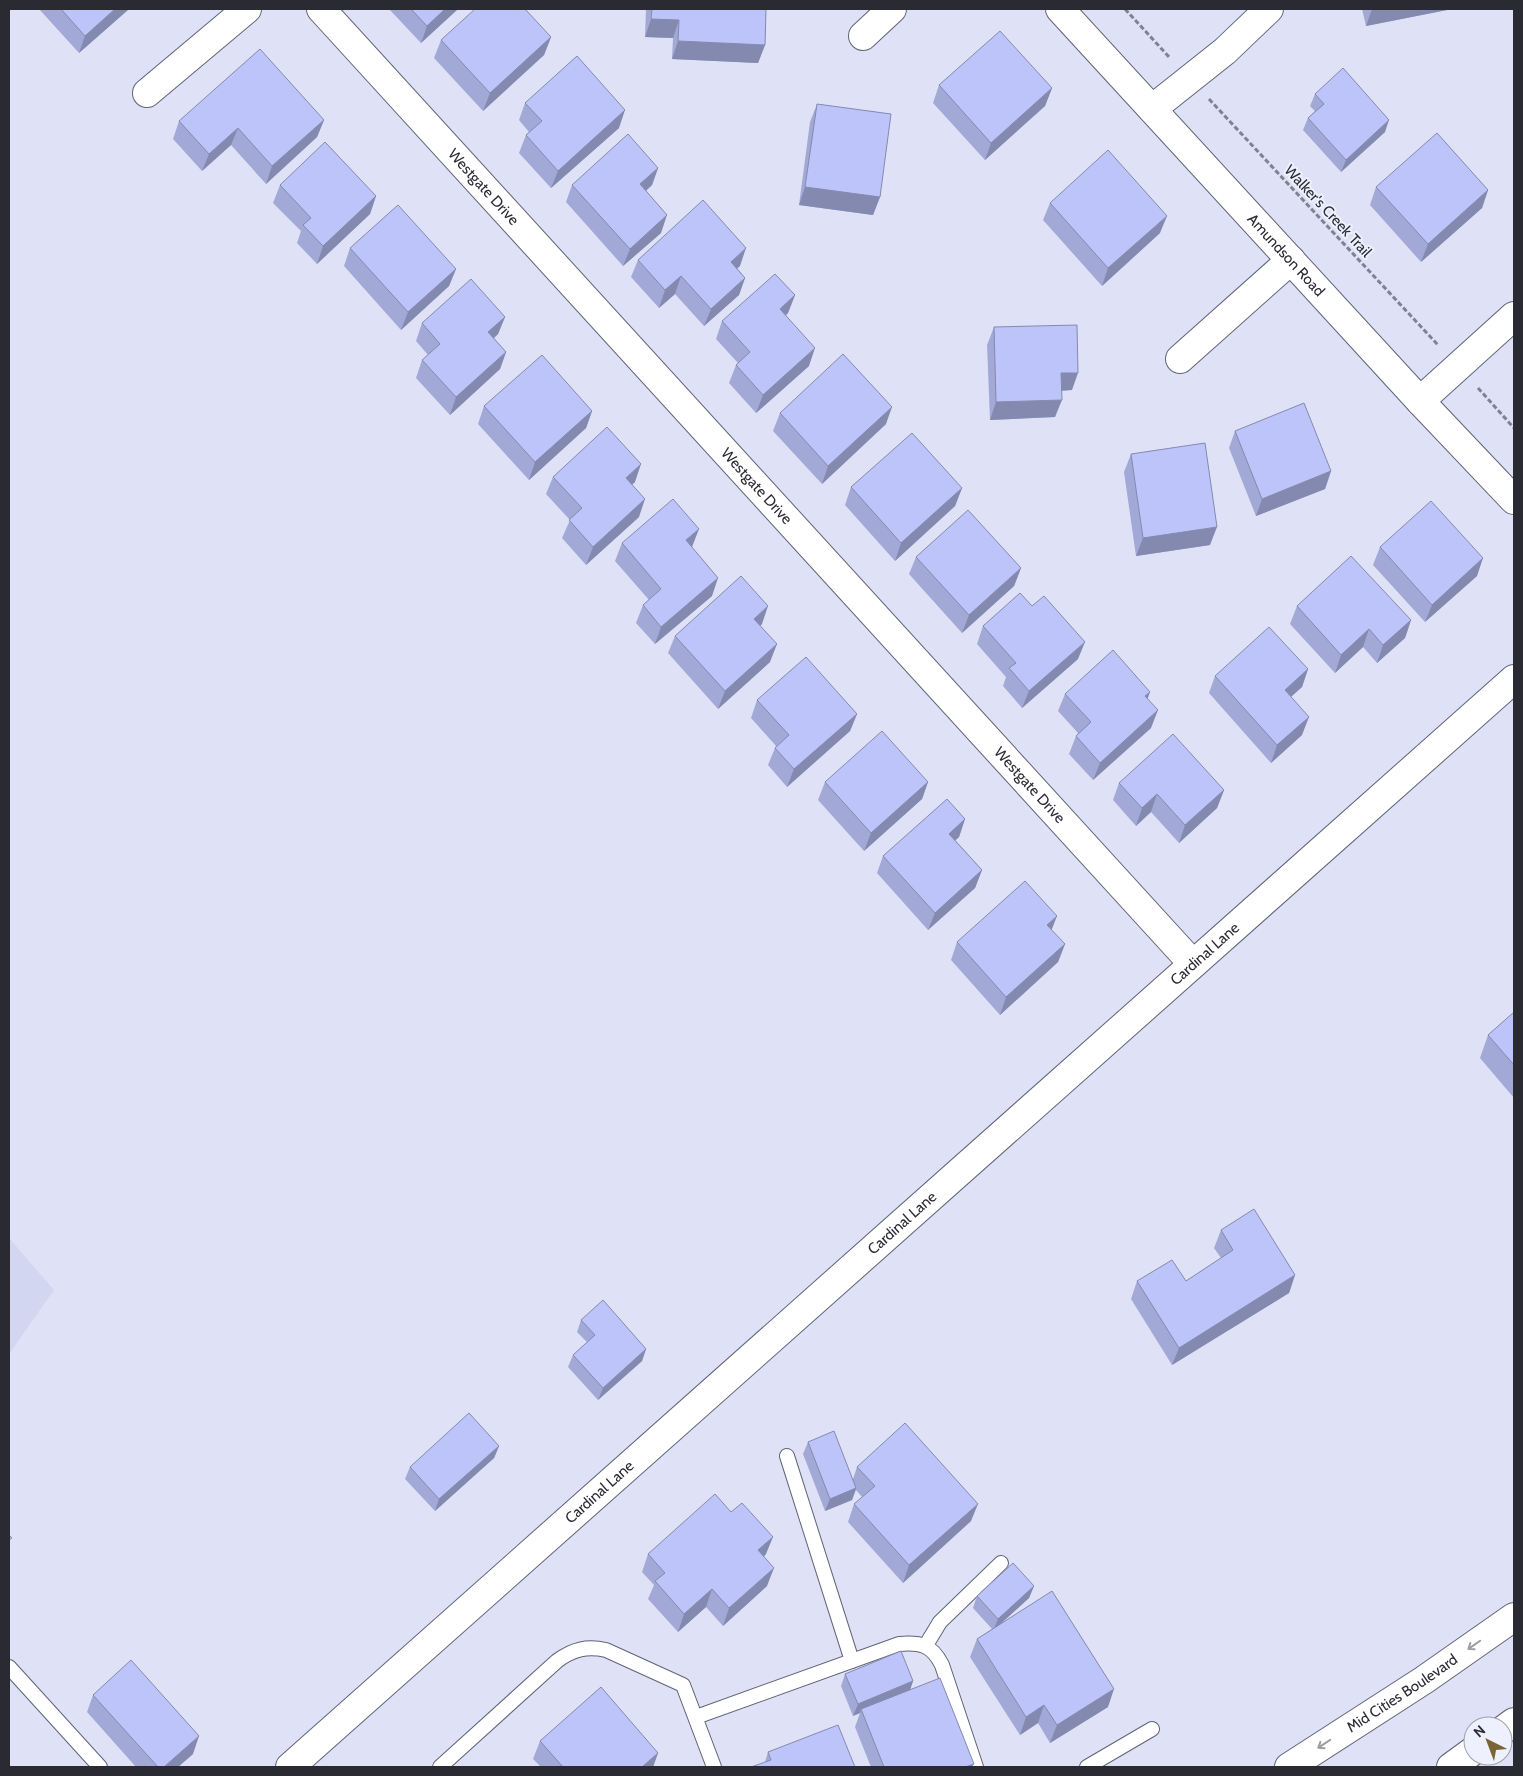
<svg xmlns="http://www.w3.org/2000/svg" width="1523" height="1776" font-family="Cabin,sans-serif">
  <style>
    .built { fill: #d2d6f1 }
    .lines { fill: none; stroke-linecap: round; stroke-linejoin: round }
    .lane-casing { stroke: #606375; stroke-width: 16 }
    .street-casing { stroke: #606375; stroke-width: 30 }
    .secondary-casing { stroke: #606375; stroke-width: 30 }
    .path { stroke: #808291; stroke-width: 3; stroke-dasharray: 5 2.5; stroke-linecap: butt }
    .lane { stroke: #fff; stroke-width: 14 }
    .street { stroke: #fff; stroke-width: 28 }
    .secondary { stroke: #fff; stroke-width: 28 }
    .wall { fill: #a2a9d7 }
    .shaded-wall { fill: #8489af }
    .building { fill: #bcc4fa; stroke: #8489af }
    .oneway { stroke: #9f9fa3 }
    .labels { text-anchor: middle; stroke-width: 4; stroke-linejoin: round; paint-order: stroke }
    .street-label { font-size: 15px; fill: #292a32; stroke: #eef0fd }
  </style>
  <rect width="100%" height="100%" fill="#dfe2f7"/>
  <path class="built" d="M 9,1238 L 54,1290 L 9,1354 Z"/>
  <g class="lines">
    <defs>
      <path id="lane" d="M 787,1456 L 852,1661
        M 926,1645 L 940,1622 L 1001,1563
        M 9,1667 L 100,1767
        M 696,1717 L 899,1644 C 921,1642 932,1645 942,1665 L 976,1767
        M 440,1767 L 557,1661 C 573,1649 587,1646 606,1650 L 683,1685 L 714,1767
        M 1087,1767 L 1152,1729"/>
      <g id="street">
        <path id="s1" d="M 321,9 L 1193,964"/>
        <path id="s2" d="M 1060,9 L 1420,401 L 1514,500"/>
        <path d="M 863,36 L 892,9"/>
        <path d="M 147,93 L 247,9"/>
        <path d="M 1152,109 L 1225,51 L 1269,9"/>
        <path d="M 1180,359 L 1291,260"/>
        <path d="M 1420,401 L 1514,316"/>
      </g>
      <g id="secondary">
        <path d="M 1503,1730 L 1514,1722"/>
        <path id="s3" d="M 290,1767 L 1514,679"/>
        <path id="s4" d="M 1289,1767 L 1424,1680 L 1514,1617"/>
        <path d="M 1451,1767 L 1473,1751"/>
      </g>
    </defs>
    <use href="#lane" class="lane-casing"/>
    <use href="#street" class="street-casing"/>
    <use href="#secondary" class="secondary-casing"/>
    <path class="path" d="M 1125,9 L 1170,58
      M 1209,99 L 1438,345
      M 1478,388 L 1514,428"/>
    <use href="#lane" class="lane"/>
    <use href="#street" class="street"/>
    <use href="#secondary" class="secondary"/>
  </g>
  <path class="wall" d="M 39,9 L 129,9 L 79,53 Z
    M 389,9 L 458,9 L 421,43 Z
    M 646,9 L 766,9 L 765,45 L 758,63 L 672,59 L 673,38 L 645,37 Z
    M 1362,9 L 1447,9 L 1447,10 L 1366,26 Z
    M 551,37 L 544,55 L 483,111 L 434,58 L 441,40 Z
    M 939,85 L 1052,88 L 1045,106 L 985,160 L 933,103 Z
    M 1315,94 L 1385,132 L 1341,172 L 1303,130 L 1308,118 L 1315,111 L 1310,106 Z
    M 525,103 L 619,128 L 551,188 L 519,153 L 526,135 L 529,132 L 519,120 Z
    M 817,104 L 880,197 L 873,215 L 799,205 L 810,122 Z
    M 324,120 L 317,137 L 266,184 L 231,145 L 202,171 L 173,139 L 179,121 Z
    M 658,168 L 652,185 L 646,191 L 661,233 L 623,266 L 566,202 L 572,185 Z
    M 280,185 L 376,196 L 370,214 L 317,264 L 297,243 L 301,231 L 273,203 Z
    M 1376,187 L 1488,190 L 1482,208 L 1421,262 L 1370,205 Z
    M 1050,203 L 1160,233 L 1102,286 L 1043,220 Z
    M 350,248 L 456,269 L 449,286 L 401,330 L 344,266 Z
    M 638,260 L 740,266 L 737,268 L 745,278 L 739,295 L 704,326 L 675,294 L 659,308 L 631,277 Z
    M 795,295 L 788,313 L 786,315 L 809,366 L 756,413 L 729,383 L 736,365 L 738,363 L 716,339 L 722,321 Z
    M 505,317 L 498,334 L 494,338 L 506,352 L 500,369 L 450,415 L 416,378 L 422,360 L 428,355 L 416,341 L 422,323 Z
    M 994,327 L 1072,390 L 1061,391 L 1055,417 L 990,420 L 987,345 Z
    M 484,406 L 592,411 L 586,428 L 529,480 L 478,424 Z
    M 780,413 L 886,424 L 822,484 L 773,431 Z
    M 1235,431 L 1331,471 L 1325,489 L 1256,516 L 1229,448 Z
    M 1131,454 L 1210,545 L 1136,556 L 1124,472 Z
    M 553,477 L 635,482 L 632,484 L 639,517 L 586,565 L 562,538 L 570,520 L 546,494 Z
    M 851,487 L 962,488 L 955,506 L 895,561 L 845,505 Z
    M 622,543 L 692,547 L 712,596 L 655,644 L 636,623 L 643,605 L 649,600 L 615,561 Z
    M 1380,547 L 1477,576 L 1425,622 L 1373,565 Z
    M 916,557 L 1021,568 L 1014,586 L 962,633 L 909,574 Z
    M 1297,606 L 1411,620 L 1405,638 L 1377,663 L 1363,647 L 1335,673 L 1290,624 Z
    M 762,624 L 760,626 L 770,662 L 718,709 L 668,653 L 675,636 Z
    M 983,626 L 1078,659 L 1022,708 L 1003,686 L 1006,677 L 977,644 Z
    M 1308,669 L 1302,687 L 1291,697 L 1302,735 L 1271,763 L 1209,693 L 1215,676 Z
    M 1065,694 L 1148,699 L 1151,728 L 1093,780 L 1069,754 L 1076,736 L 1078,733 L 1058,711 Z
    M 757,700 L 857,714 L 850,731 L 787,787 L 768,765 L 775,748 L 776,746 L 751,718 Z
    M 825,782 L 928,782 L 922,799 L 864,851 L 818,800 Z
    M 1119,783 L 1224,790 L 1217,808 L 1179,843 L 1151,812 L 1136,826 L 1113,800 Z
    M 965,819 L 959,837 L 955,840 L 982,870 L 975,888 L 928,930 L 877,873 L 883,856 Z
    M 957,942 L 1065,944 L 1058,962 L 1000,1015 L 951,960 Z
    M 1514,1012 L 1514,1098 L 1480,1058 L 1488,1035 Z
    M 1221,1230 L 1295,1275 L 1289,1293 L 1172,1365 L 1131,1299 L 1137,1281 L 1186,1281 L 1221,1258 L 1214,1248 Z
    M 581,1320 L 646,1349 L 642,1361 L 598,1400 L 568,1367 L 573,1355 L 587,1342 L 577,1332 Z
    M 808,1442 L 853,1479 L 857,1467 L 971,1521 L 903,1583 L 848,1522 L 854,1504 L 862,1497 L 856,1490 L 852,1500 L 825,1511 L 803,1454 Z
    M 499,1446 L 494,1458 L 435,1511 L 405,1479 L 410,1467 Z
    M 648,1554 L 766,1554 L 764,1557 L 767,1586 L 723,1626 L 706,1607 L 678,1632 L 648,1599 L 654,1585 L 642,1572 Z
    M 1034,1586 L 1029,1598 L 1001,1623 L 1108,1707 L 1050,1743 L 1038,1723 L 1020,1735 L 970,1657 L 977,1639 L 992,1629 L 973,1608 L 977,1596 Z
    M 845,1674 L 913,1681 L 910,1690 L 972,1767 L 871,1767 L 855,1727 L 860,1713 L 853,1716 L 841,1686 Z
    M 93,1695 L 193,1754 L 178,1767 L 136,1767 L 87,1712 Z
    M 540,1741 L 658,1753 L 653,1767 L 541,1767 L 533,1759 Z
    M 768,1752 L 855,1767 L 765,1762 Z"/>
  <path class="shaded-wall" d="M 115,9 L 129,9 L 79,53 L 85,36 Z
    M 445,9 L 458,9 L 421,43 L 427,26 Z
    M 1372,9 L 1447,9 L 1447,10 L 1366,26 Z
    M 651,19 L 679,20 L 673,38 L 645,37 Z
    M 551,37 L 544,55 L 483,111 L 490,93 Z
    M 678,41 L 765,45 L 758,63 L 672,59 Z
    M 1052,88 L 1045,106 L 985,160 L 991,143 Z
    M 625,110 L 619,128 L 551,188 L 558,171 Z
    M 324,120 L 317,137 L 266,184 L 272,166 Z
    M 1389,120 L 1385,132 L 1341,172 L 1346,160 Z
    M 238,128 L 231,145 L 202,171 L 209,154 Z
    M 658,168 L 652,185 L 633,202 L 640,184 Z
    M 805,187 L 880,197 L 873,215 L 799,205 Z
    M 1488,190 L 1482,208 L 1421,262 L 1428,244 Z
    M 376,196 L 370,214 L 317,264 L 323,246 Z
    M 667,215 L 661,233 L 623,266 L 630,249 Z
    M 1167,216 L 1160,233 L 1102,286 L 1108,268 Z
    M 746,248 L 740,266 L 725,279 L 731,262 Z
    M 456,269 L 449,286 L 401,330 L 408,312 Z
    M 681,276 L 675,294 L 659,308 L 665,290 Z
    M 745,278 L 739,295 L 704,326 L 711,309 Z
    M 795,295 L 788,313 L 773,327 L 780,309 Z
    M 505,317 L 498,334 L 481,350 L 488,332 Z
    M 815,348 L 809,366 L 756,413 L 763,395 Z
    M 506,352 L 500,369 L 450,415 L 456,397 Z
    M 1061,373 L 1078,373 L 1072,390 L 1054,391 Z
    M 1062,400 L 1055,417 L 990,420 L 996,402 Z
    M 892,407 L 886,424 L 822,484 L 828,466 Z
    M 592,411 L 586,428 L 529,480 L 535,462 Z
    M 641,464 L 635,482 L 620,496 L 626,478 Z
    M 1331,471 L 1325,489 L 1256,516 L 1262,499 Z
    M 962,488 L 955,506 L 895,561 L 901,543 Z
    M 645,499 L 639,517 L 586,565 L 593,547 Z
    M 1217,527 L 1210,545 L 1136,556 L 1143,538 Z
    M 699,529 L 692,547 L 679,558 L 686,540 Z
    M 1483,558 L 1477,576 L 1425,622 L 1432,605 Z
    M 1021,568 L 1014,586 L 962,633 L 969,615 Z
    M 718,578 L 712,596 L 655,644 L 661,627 Z
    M 768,606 L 762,624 L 747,637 L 754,619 Z
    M 1411,620 L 1405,638 L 1377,663 L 1383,645 Z
    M 1369,629 L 1363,647 L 1335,673 L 1341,655 Z
    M 1085,642 L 1078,659 L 1022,708 L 1029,691 Z
    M 777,644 L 770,662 L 718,709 L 725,691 Z
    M 1308,669 L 1302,687 L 1278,708 L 1285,690 Z
    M 1150,692 L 1144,709 L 1145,696 Z
    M 1158,710 L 1151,728 L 1093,780 L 1100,763 Z
    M 857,714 L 850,731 L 787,787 L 794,769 Z
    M 1309,717 L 1302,735 L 1271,763 L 1277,745 Z
    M 928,782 L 922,799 L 864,851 L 871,833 Z
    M 1224,790 L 1217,808 L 1179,843 L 1185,825 Z
    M 1157,794 L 1151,812 L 1136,826 L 1142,808 Z
    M 965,819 L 959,837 L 943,852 L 949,834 Z
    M 982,870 L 975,888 L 928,930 L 935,913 Z
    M 1057,916 L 1050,934 L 1047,925 Z
    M 1065,944 L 1058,962 L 1000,1015 L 1006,997 Z
    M 1295,1275 L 1289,1293 L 1172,1365 L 1179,1348 Z
    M 646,1349 L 642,1361 L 598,1400 L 603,1388 Z
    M 499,1446 L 494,1458 L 435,1511 L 439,1499 Z
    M 856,1488 L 852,1500 L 825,1511 L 830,1499 Z
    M 978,1504 L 971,1521 L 903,1583 L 909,1565 Z
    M 773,1537 L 766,1554 L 751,1568 L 758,1550 Z
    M 774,1568 L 767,1586 L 723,1626 L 729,1608 Z
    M 1034,1586 L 1029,1598 L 993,1631 L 998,1619 Z
    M 712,1589 L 706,1607 L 678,1632 L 684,1614 Z
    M 913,1681 L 909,1693 L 861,1709 L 860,1713 L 853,1716 L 858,1704 Z
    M 1114,1689 L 1108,1707 L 1050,1743 L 1057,1725 Z
    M 1044,1705 L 1038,1723 L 1020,1735 L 1026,1717 Z
    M 199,1736 L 193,1754 L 178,1767 L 164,1767 Z
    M 658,1753 L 653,1767 L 642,1767 Z
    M 974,1764 L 972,1767 L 965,1767 Z"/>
  <path class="building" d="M 61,9 L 115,9 L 85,36 Z
    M 411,9 L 445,9 L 427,26 Z
    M 475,9 L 525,9 L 551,37 L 490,93 L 441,40 Z
    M 652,9 L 766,9 L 765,45 L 678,41 L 679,20 L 651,19 Z
    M 1000,31 L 1052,88 L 991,143 L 939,85 Z
    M 260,49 L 324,120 L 272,166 L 238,128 L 209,154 L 179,121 Z
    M 577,56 L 625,110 L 558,171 L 526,135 L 542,121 L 525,103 Z
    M 1343,68 L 1389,120 L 1346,160 L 1308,118 L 1324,104 L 1315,94 Z
    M 817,104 L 891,114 L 880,197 L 805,187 Z
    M 1437,133 L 1488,190 L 1428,244 L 1376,187 Z
    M 628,134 L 658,168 L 640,184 L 667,215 L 630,249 L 572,185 Z
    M 325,142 L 376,196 L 323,246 L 303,225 L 311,218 L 280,185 Z
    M 1108,150 L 1167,216 L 1108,268 L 1050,203 Z
    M 703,200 L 746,248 L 731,262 L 745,278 L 711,309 L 681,276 L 665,290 L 638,260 Z
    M 398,205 L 456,269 L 408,312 L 350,248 Z
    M 775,274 L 795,295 L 780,309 L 815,348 L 763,395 L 736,365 L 750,352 L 722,321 Z
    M 471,279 L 505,317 L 488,332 L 506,352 L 456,397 L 422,360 L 440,344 L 422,323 Z
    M 1077,325 L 1078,373 L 1061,373 L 1062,400 L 996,402 L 994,327 Z
    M 843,354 L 892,407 L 828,466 L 780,413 Z
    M 542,355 L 592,411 L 535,462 L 484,406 Z
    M 1304,403 L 1331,471 L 1262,499 L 1235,431 Z
    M 607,427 L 641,464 L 626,478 L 645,499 L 593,547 L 569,520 L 582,508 L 553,477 Z
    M 912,433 L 962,488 L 901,543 L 851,487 Z
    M 1205,443 L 1217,527 L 1143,538 L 1131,454 Z
    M 673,499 L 699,529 L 686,540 L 718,578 L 661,627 L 643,605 L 661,589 L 622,543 Z
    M 1431,501 L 1483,558 L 1432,605 L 1380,547 Z
    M 968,510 L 1021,568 L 969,615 L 916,557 Z
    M 1351,556 L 1411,620 L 1383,645 L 1369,629 L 1341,655 L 1297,606 Z
    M 741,576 L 768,606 L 754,619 L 777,644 L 725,691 L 675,636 Z
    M 1020,593 L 1032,606 L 1044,596 L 1085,642 L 1029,691 L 1009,668 L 1016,663 L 983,626 Z
    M 1269,627 L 1308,669 L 1285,690 L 1309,717 L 1277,745 L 1215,676 Z
    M 1113,650 L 1150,692 L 1145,696 L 1158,710 L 1100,763 L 1076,736 L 1091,722 L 1065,694 Z
    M 806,657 L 857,714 L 794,769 L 775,748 L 789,735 L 757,700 Z
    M 882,731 L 928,782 L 871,833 L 825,782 Z
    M 1173,734 L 1224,790 L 1185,825 L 1157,794 L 1142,808 L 1119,783 Z
    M 947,799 L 965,819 L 949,834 L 982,870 L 935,913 L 883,856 Z
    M 1025,881 L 1057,916 L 1047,925 L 1065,944 L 1006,997 L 957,942 Z
    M 1514,1012 L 1514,1065 L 1488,1035 Z
    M 1254,1209 L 1295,1275 L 1179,1348 L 1137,1281 L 1172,1260 L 1186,1281 L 1233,1250 L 1221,1230 Z
    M 603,1300 L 646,1349 L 603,1388 L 573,1355 L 595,1335 L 581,1320 Z
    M 469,1413 L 499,1446 L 439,1499 L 410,1467 Z
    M 905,1423 L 978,1504 L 909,1565 L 854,1504 L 875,1486 L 857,1467 Z
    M 834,1431 L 856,1488 L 830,1499 L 808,1442 Z
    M 715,1494 L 731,1512 L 742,1503 L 773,1537 L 758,1550 L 774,1568 L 729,1608 L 712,1589 L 684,1614 L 655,1581 L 665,1573 L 648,1554 Z
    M 9,1535 L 12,1538 L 9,1540 Z
    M 1013,1563 L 1034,1586 L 998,1619 L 977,1596 Z
    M 1052,1591 L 1114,1689 L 1057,1725 L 1044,1705 L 1026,1717 L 977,1639 Z
    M 901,1651 L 913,1681 L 858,1704 L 845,1674 Z
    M 131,1660 L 199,1736 L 164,1767 L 158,1767 L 93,1695 Z
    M 940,1678 L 974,1764 L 965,1767 L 884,1767 L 861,1709 Z
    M 601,1687 L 658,1753 L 642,1767 L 563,1767 L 540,1741 Z
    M 838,1725 L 855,1767 L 751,1767 L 771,1760 L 768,1752 Z"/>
  <defs><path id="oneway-shaft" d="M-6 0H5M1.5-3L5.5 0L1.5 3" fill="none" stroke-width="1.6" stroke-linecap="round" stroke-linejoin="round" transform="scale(1.25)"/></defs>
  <g class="oneway">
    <use href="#oneway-shaft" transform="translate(1474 1645) rotate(145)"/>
    <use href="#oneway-shaft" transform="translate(1324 1744) rotate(147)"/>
  </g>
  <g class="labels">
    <g class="street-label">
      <text dy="5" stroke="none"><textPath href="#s1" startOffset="241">Westgate Drive</textPath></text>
      <text transform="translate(1328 211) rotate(47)" y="5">Walker's Creek Trail</text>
      <text dy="5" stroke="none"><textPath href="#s2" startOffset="334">Amundson Road</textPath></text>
      <text dy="5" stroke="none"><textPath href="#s1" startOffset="646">Westgate Drive</textPath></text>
      <text dy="5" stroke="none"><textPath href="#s1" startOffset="1051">Westgate Drive</textPath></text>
      <text dy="5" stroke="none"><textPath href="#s3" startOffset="1224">Cardinal Lane</textPath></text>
      <text dy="5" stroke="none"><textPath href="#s3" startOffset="819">Cardinal Lane</textPath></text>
      <text dy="5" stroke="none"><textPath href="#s3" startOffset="414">Cardinal Lane</textPath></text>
      <text dy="5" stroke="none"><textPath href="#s4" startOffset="135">Mid Cities Boulevard</textPath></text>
    </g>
  </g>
  <rect width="1523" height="1776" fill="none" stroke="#292a32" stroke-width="20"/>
  <g transform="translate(1488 1741) rotate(318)"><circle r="24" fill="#eef0fd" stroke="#9fa1ac"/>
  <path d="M0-4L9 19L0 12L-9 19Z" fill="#7b6434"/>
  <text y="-8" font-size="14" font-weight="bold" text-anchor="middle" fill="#292a32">N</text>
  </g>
</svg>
